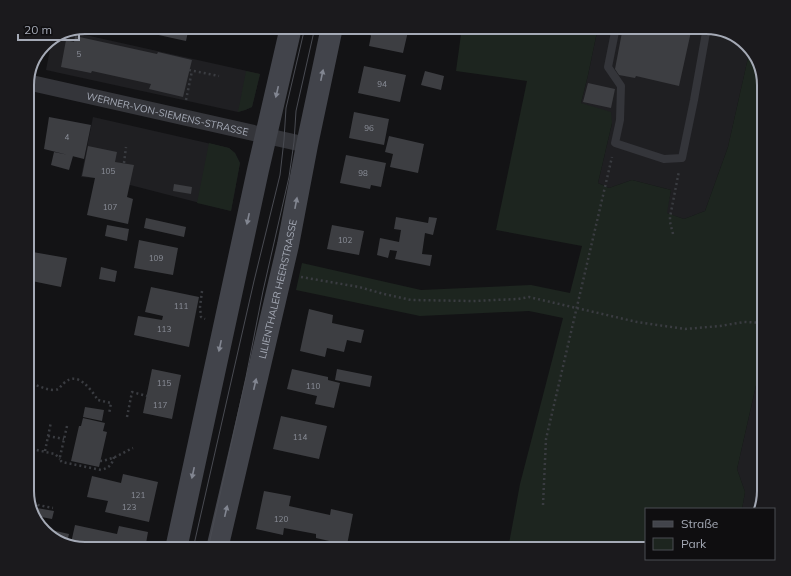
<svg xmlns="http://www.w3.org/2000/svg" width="791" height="576" font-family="Mulish,sans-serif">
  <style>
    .built { fill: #1f1f22 }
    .green { fill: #1d251f }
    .building { fill: #3d3e42 }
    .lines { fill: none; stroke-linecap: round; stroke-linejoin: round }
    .path { stroke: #3a3c41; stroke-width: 2.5; stroke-dasharray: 2 3; stroke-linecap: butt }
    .service { stroke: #34353a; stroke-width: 8 }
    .minor { stroke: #34353a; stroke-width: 16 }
    .secondary { stroke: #42444b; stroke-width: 22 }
    .tram { stroke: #494b52; stroke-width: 1 }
    .oneway { fill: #828691 }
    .labels { text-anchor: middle; stroke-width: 3; stroke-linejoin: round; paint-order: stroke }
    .number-label { font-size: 8px; fill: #8b8f99 }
    .street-label { font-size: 10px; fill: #a5aab6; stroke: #0f0e10 }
    .rim { fill: none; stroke: #a5aab6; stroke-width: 2 }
  </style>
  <rect width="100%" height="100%" fill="#131315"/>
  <path class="built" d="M 598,27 L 706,27 L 741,39 L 750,49 L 728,147 L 705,211 L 684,219 L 666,213 L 671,190 L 632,180 L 609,188 L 598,183 L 612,123 L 581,103 L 588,75 Z
    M 72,32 L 260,74 L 252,107 L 245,110 L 238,112 L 46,70 L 52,39 Z
    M 93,117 L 229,148 L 235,153 L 240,163 L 231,211 L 130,185 L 95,178 L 81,177 Z
    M 764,350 L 764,491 L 758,509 L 742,509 L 745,492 L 737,469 Z"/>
  <path class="green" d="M 462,27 L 503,27 L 555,35 L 557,27 L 598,27 L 588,75 L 581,103 L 611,112 L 612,123 L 598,183 L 609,188 L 632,180 L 671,190 L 667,213 L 684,219 L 705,211 L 728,147 L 750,49 L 758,59 L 764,85 L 764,350 L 737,469 L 745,492 L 742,509 L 646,509 L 646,549 L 508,549 L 520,484 L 563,318 L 529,311 L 420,316 L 296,290 L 302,263 L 421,290 L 531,285 L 570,293 L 582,246 L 496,230 L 527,81 L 456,71 Z
    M 246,71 L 260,74 L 252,107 L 245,110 L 238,112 Z
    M 209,143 L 229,148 L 235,153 L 240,163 L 231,211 L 197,203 Z"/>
  <path class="building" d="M 132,27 L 189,27 L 186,41 L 131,29 Z
    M 373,27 L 409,27 L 403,53 L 369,46 L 371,36 L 370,34 L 371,29 L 373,29 Z
    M 623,27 L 692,27 L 679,86 L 636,76 L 635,78 L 619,75 L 615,69 Z
    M 75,36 L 157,54 L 158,52 L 192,60 L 183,97 L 149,89 L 151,84 L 92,71 L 91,73 L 61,67 L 66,40 L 74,42 Z
    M 364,66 L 406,75 L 400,102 L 358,93 Z
    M 425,71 L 444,76 L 441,90 L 421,85 Z
    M 588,83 L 615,89 L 611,108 L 583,102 Z
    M 354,112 L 389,119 L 384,145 L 349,138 Z
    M 49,117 L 91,125 L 84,159 L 44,149 Z
    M 389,136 L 424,144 L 418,173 L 390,167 L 393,154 L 385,152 Z
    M 88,146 L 117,152 L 115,162 L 134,165 L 127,197 L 133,199 L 128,224 L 87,215 L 95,178 L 82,176 Z
    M 54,152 L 73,156 L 69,170 L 51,165 Z
    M 346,155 L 386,163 L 381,187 L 371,185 L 370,189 L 340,183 Z
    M 174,184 L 192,187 L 191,194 L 173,191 Z
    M 396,217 L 428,223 L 429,217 L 437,218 L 433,235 L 425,233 L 422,254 L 432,255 L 430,266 L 395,259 L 397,251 L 390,250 L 388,258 L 377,255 L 380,238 L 399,242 L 401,230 L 394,229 Z
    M 146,218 L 186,227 L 184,237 L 144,228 Z
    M 27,225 L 32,227 L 30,235 L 27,235 Z
    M 107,225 L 129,229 L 127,241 L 105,236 Z
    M 332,225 L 364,231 L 359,255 L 327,249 Z
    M 139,240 L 178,248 L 173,275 L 134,268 Z
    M 27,251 L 67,258 L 61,287 L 27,280 Z
    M 101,267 L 117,271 L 115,282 L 99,279 Z
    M 151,287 L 199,297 L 189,347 L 134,335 L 138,316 L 162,320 L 163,316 L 145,312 Z
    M 309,309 L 333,315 L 332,323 L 364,330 L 361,343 L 347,340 L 344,352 L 327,348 L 325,357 L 300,351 Z
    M 152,369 L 181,375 L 172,419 L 143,413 Z
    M 292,369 L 328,377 L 328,380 L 340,383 L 334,408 L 315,404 L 317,396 L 287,389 Z
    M 337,369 L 372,376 L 370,387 L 335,380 Z
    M 85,407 L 104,410 L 102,421 L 83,417 Z
    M 281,416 L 327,426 L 319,459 L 273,449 Z
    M 83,418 L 105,423 L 103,431 L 107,432 L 99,467 L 71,461 L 79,426 L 81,426 Z
    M 123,474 L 158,482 L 149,522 L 105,512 L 108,501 L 87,497 L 92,476 L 121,483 Z
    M 264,491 L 291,496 L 289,506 L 330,515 L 331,509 L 353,514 L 347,545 L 316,538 L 316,534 L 284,528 L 283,535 L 256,529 Z
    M 30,504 L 37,506 L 35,516 L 33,515 Z
    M 37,508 L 54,511 L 52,519 L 36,516 Z
    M 75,525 L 117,534 L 119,526 L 148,532 L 145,549 L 98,549 L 71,543 Z
    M 47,529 L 69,534 L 67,543 L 50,537 L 46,533 Z
    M 254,541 L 280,546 L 279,549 L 252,549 Z"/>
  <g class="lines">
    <path class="path" d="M 189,70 L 219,76
      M 186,100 L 192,71
      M 124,163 L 126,147
      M 673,234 L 670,222 L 670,217 L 679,171
      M 301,277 L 359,287 L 384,294 L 411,300 L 473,301 L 518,299 L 529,297 L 637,322 L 685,329 L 720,326 L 744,322 L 764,323
      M 202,291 L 200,307 L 201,317 L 205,319
      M 27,383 C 37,384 44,390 54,390 C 60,390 60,386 64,383 C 78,370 91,390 98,400 L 111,403 L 109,414
      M 127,417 L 132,392 L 147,396
      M 67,426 L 60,457 L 61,461 L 62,462 L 101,470 C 109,468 112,465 114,457
      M 48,436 L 64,439
      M 27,448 L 55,454 L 60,459
      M 45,451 L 51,422
      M 100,461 C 112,460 122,453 133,448
      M 29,501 L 37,503 L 38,505 L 53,508
      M 543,505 L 546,439 L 612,157"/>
    <path class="service" d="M 616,27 L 608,67 L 621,86 L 620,120 L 615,143 L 664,159 L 682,158 L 694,100 L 707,27
      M 757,509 L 764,478"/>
    <path class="minor" id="s1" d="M 27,82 L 307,145"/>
    <g class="secondary">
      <path d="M 176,549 L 258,170 L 291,27"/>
      <path id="s2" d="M 217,549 L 288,245 L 307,145 L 332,27"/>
    </g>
    <path class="tram" d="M 193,549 L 254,281 L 280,175 L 284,140 L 286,108 L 305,27
      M 208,549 L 246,377 L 263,291 L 289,177 L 294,142 L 296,111 L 315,27"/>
  </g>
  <defs><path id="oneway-solid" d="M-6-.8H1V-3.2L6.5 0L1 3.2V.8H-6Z"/></defs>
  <g class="oneway">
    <use href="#oneway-solid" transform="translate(322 75) rotate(-78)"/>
    <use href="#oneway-solid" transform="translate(277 92) rotate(103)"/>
    <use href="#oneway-solid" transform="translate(296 203) rotate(-79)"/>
    <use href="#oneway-solid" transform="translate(248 219) rotate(102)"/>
    <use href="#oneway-solid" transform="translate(220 346) rotate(102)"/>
    <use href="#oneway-solid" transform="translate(255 384) rotate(-77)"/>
    <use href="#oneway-solid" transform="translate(193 473) rotate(102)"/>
    <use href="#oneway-solid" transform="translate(226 511) rotate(-77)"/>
  </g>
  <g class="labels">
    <g class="number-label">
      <text x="79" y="57">5</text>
      <text x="382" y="87">94</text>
      <text x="369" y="131">96</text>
      <text x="67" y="140">4</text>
      <text x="108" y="174">105</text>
      <text x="363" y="176">98</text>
      <text x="110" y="210">107</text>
      <text x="345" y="243">102</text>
      <text x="156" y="261">109</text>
      <text x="181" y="309">111</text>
      <text x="164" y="332">113</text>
      <text x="164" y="386">115</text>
      <text x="313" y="389">110</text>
      <text x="160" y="408">117</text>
      <text x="300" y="440">114</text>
      <text x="138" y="498">121</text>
      <text x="129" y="510">123</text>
      <text x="281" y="522">120</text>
    </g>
    <g class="street-label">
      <text dy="4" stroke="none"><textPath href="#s1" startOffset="144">WERNER-VON-SIEMENS-STRASSE</textPath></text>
      <text dy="4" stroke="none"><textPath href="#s2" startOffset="267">LILIENTHALER HEERSTRASSE</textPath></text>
    </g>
  </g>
  <path d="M0 0H791V576H0ZM85 34H706A51 51 0 0 1 757 85V491A51 51 0 0 1 706 542H85A51 51 0 0 1 34 491V85A51 51 0 0 1 85 34Z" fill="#1b1a1d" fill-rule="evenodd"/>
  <path class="rim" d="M85 34H706A51 51 0 0 1 757 85V491A51 51 0 0 1 706 542H85A51 51 0 0 1 34 491V85A51 51 0 0 1 85 34Z"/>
  <rect x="645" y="508" width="130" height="52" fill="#0f0e10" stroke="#4b4c52"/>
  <rect x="653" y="521" width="20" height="6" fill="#42444b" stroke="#4b4c52"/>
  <text x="681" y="528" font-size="12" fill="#a5aab6">Straße</text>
  <rect x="653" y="538" width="20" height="12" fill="#1d251f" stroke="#4b4c52"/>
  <text x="681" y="548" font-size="12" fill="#a5aab6">Park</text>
  <path d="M18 34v6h61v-6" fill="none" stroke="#a5aab6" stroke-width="2"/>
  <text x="24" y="34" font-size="12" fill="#a5aab6" stroke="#0f0e10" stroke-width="3" paint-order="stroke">20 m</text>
</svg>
